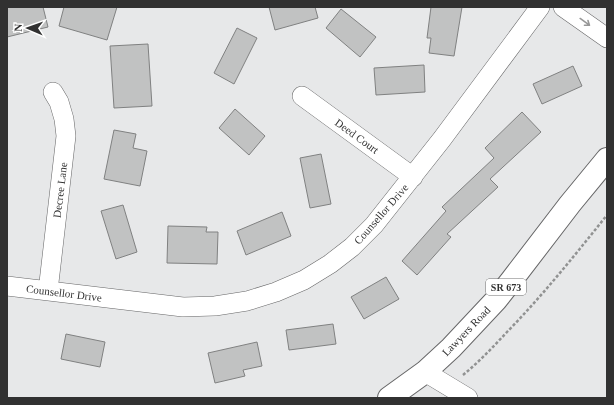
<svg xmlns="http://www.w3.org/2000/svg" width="614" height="405" font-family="Georgia,serif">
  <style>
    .building { fill: #c1c2c2; stroke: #808181 }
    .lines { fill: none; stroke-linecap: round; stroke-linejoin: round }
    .street-casing { stroke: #666667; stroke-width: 20 }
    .primary-casing { stroke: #666667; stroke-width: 24 }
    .path { stroke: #919292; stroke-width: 2.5; stroke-dasharray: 3 2; stroke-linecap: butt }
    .street { stroke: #fff; stroke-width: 19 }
    .primary { stroke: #fff; stroke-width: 22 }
    .oneway { stroke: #989898 }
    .labels { text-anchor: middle; stroke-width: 4; stroke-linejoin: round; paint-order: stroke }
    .shield { fill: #fff; stroke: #6f6f6f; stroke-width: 1 }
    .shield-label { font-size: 10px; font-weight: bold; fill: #313131 }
    .street-label { font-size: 11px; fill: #313131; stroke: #fff }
  </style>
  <rect width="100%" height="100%" fill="#e7e8e9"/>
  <path class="building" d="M 7,7 L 43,7 L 48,27 L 7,37 Z
    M 64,7 L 117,7 L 107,40 L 59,26 Z
    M 269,7 L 315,7 L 318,18 L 275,30 Z
    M 431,7 L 462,7 L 454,56 L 429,53 L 431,38 L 427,38 Z
    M 341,9 L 376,37 L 360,57 L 326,28 Z
    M 237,28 L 257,38 L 234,84 L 214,73 Z
    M 148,44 L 152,106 L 114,108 L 110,46 Z
    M 424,65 L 425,92 L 376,95 L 374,68 Z
    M 573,66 L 582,86 L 542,104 L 533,84 Z
    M 235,109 L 265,136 L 249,155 L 219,128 Z
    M 522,112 L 541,132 L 490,179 L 498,187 L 447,234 L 451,237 L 417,275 L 402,261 L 446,211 L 442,207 L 494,158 L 485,148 Z
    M 114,130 L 136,134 L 133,148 L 147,151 L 140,186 L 104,179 Z
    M 321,154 L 331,204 L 310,208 L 300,158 Z
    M 123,205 L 137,252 L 116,259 L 101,211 Z
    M 282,212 L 291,236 L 246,255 L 237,231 Z
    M 168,226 L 207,227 L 206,232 L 218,232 L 217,264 L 167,263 Z
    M 386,277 L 399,299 L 364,319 L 351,297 Z
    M 333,324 L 336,344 L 289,350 L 286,330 Z
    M 66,334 L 105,342 L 100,367 L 61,359 Z
    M 257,342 L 262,366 L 243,370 L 245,376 L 215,383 L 208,353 Z"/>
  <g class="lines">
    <defs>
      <path id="street" d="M 563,7 L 607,38
        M 302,96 L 413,177
        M 7,286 L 183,307 L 215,306 L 247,301 L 276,292 L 304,280 L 330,264 L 352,247 L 374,225 L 442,139 L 540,7
        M 48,291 L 66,136 L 64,119 L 59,102 L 53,92
        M 425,372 L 468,398"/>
      <path id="primary" d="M 389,398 L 425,372 L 451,348 L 496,300 L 511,281 L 570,204 L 607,159"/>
    </defs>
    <use href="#street" class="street-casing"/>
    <use href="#primary" class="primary-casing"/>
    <path class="path" d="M 463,375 C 479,362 493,347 507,332 C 543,295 575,255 607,215"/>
    <use href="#street" class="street"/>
    <use href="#primary" class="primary"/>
  </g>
  <defs><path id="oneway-shaft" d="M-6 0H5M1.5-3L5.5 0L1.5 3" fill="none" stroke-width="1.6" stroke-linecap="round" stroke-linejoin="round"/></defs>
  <use class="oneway" href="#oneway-shaft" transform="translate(585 22) rotate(36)"/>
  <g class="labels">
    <rect class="shield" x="486" y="279" width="40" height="16" rx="3"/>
    <g class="shield-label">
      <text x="506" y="291">SR 673</text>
    </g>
    <g class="street-label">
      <text transform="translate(357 136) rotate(36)" y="4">Deed Court</text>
      <text transform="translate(60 190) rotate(-83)" y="4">Decree Lane</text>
      <text transform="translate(381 214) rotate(-49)" y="4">Counsellor Drive</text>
      <text transform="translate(64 293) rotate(7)" y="4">Counsellor Drive</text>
      <text transform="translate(466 331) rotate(-46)" y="4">Lawyers Road</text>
    </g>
  </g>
  <rect width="614" height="405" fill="none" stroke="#313131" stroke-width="16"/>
  <g transform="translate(28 28) rotate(272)" stroke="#ffffff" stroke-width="3" paint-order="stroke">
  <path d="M0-3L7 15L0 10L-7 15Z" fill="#313131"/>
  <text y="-6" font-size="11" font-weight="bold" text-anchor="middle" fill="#313131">N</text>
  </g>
</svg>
